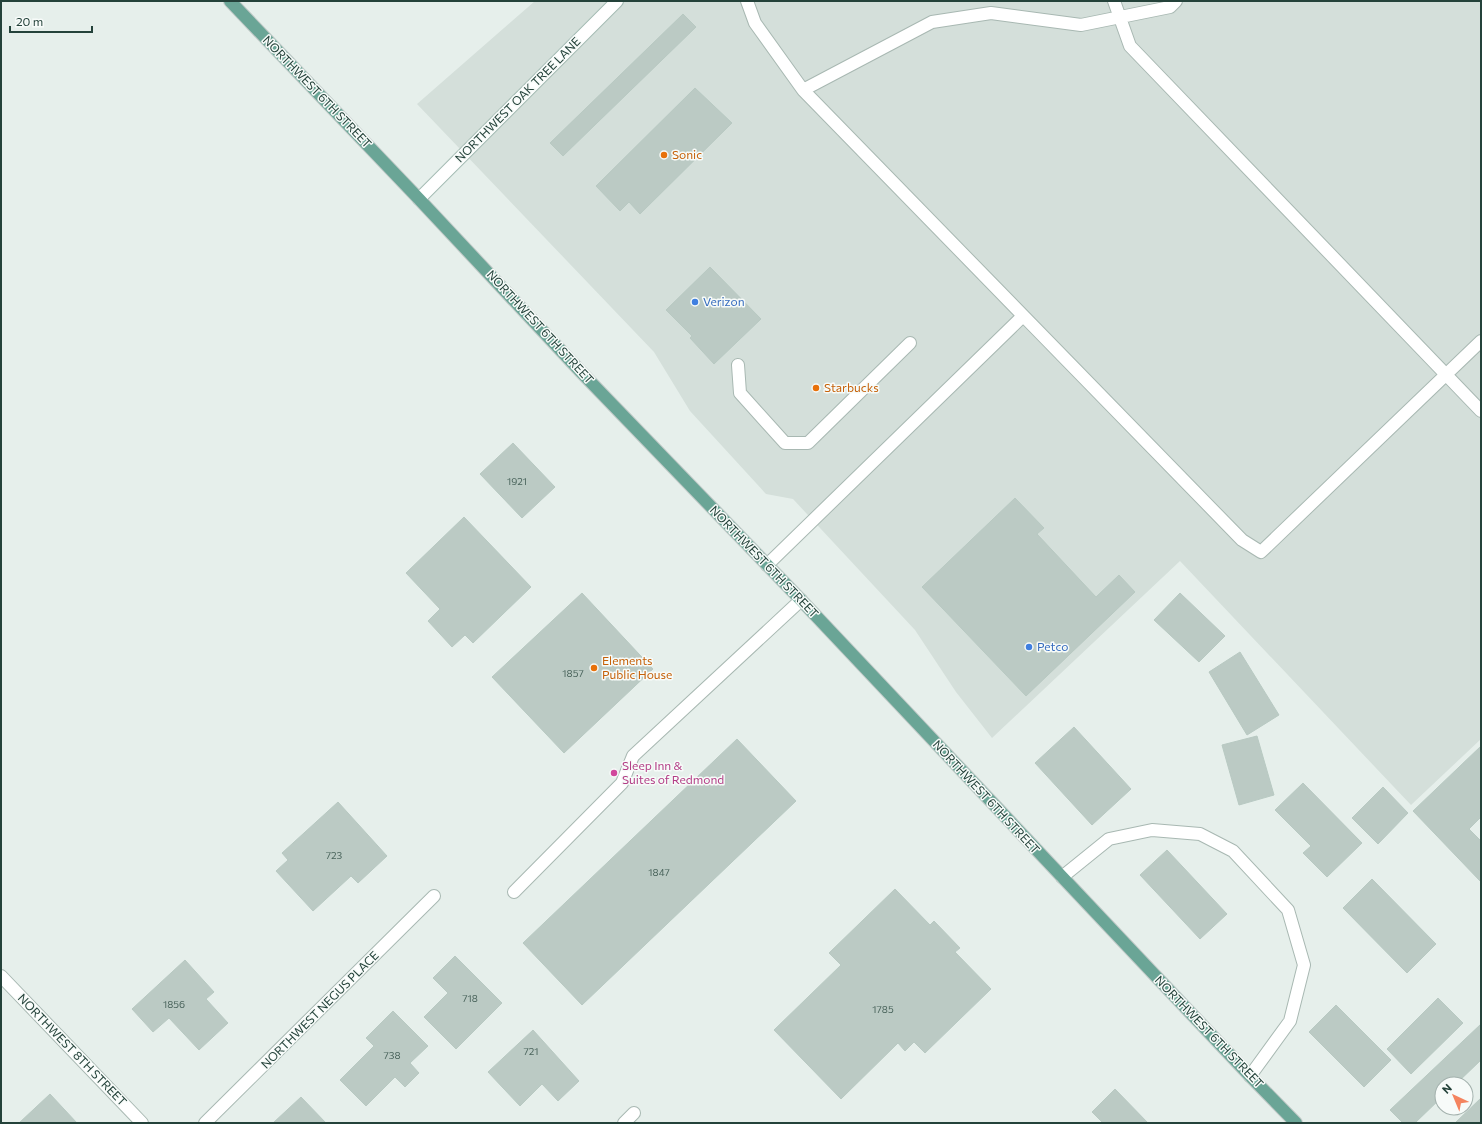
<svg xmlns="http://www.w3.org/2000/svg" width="1482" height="1124" font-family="Commissioner,sans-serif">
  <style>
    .built { fill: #d4dfda }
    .building { fill: #bbcac4; stroke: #b8c9c2 }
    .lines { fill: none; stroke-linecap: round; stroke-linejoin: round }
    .lane-casing { stroke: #a8b8b2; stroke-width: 14 }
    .street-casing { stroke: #a8b8b2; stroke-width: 14 }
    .secondary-casing { stroke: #a4bbb3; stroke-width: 14 }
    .primary-casing { stroke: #c2cac8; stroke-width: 14 }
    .lane { stroke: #fff; stroke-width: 12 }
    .street { stroke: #fff; stroke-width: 12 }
    .secondary { stroke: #fff; stroke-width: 12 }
    .primary { stroke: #6aa596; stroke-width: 12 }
    .food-dot { fill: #e8710a; stroke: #f7fbf9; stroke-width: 1.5 }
    .shop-dot { fill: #3f7fe0; stroke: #f7fbf9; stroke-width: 1.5 }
    .hotel-dot { fill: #d1479c; stroke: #f7fbf9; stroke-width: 1.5 }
    .labels { text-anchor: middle; stroke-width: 3; stroke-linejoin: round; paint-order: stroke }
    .number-label { font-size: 10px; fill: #4a645c }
    .street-label { font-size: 12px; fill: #24423a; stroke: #f7fbf9 }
    .food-label { font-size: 12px; fill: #c56008; stroke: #f7fbf9; text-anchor: start }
    .shop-label { font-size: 12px; fill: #366cbe; stroke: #f7fbf9; text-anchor: start }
    .hotel-label { font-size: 12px; fill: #b23c85; stroke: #f7fbf9; text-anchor: start }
  </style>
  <rect width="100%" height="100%" fill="#e6efeb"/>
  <path class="built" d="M 535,1 L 1481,1 L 1481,739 L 1411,805 L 1180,561 L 992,738 L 956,692 L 915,630 L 793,499 L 766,494 L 690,411 L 654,352 L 417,104 Z"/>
  <path class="building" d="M 683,14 L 696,27 L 563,156 L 550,143 Z
    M 695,88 L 732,123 L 640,214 L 629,202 L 620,211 L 596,186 Z
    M 710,267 L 761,319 L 714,364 L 690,338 L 692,336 L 666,310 Z
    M 513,443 L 555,487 L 522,518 L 480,474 Z
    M 1015,498 L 1044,528 L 1037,534 L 1096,597 L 1119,575 L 1135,592 L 1026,696 L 922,587 Z
    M 464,517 L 531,587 L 473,643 L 465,635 L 452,647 L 428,621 L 440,609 L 406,573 Z
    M 582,593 L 653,669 L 564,753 L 492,677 Z
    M 1180,593 L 1225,636 L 1199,662 L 1154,620 Z
    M 1240,652 L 1279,715 L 1247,735 L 1209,672 Z
    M 1074,727 L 1131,789 L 1092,825 L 1035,763 Z
    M 1257,736 L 1274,795 L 1239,805 L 1222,745 Z
    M 737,739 L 796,801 L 582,1005 L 523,943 Z
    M 1481,746 L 1481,817 L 1469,829 L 1481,841 L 1481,882 L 1413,811 Z
    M 1303,783 L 1362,843 L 1327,877 L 1303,853 L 1311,846 L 1275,810 Z
    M 1383,787 L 1408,813 L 1378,844 L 1352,818 Z
    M 338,802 L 387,856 L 358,883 L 351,876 L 313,911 L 276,871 L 288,860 L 282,853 Z
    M 1167,850 L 1227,914 L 1200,939 L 1140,875 Z
    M 1372,879 L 1436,944 L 1407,973 L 1343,908 Z
    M 895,889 L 930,925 L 934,921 L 960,948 L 955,952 L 991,989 L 925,1053 L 914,1042 L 905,1051 L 898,1043 L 841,1099 L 774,1030 L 841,965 L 829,953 Z
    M 455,956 L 502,1003 L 456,1049 L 424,1017 L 448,993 L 433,978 Z
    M 185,960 L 214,992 L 206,999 L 228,1023 L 199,1050 L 169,1018 L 153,1032 L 132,1009 Z
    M 1438,998 L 1463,1023 L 1411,1074 L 1387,1049 Z
    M 1336,1005 L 1391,1060 L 1364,1087 L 1309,1032 Z
    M 393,1011 L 428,1046 L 410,1063 L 419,1073 L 405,1087 L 395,1077 L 366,1106 L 340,1080 L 374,1046 L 366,1038 Z
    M 1481,1024 L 1481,1060 L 1456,1084 L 1442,1084 L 1442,1097 L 1415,1123 L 1403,1123 L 1390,1110 Z
    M 533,1030 L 579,1081 L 558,1101 L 542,1084 L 520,1106 L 488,1072 Z
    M 1115,1089 L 1148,1123 L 1103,1123 L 1092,1112 Z
    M 50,1094 L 77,1123 L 19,1123 Z
    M 301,1097 L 326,1123 L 273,1123 Z
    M 1481,1098 L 1481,1123 L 1455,1123 Z"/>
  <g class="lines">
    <defs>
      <path id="lane" d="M 747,1 L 755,23 L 803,90 L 1242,540 L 1261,552 L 1481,341
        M 1114,1 L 1130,46 L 1481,411
        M 803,90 L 932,22 L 991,13 L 1081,25 L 1170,7 L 1176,1
        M 738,365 L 740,393 L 785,443 L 808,443 L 910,343
        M 767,565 L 1023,316
        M 1062,877 L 1109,839 L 1152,830 L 1200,834 L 1233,851 L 1288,910 L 1304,965 L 1290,1021 L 1250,1076
        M 514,892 L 622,783 L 633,756 L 801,600"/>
      <path id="street" d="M 1,976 L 142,1123
        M 205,1123 L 434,896
        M 624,1123 L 634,1113"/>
      <path id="secondary" d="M 419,199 L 617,1"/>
      <path id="primary" d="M 230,1 L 419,199 L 581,372 L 801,600 L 1250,1076 L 1296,1123"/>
    </defs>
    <use href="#lane" class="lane-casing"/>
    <use href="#street" class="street-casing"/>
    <use href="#secondary" class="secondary-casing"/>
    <use href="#primary" class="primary-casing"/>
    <use href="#lane" class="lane"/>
    <use href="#street" class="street"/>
    <use href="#secondary" class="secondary"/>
    <use href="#primary" class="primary"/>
  </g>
  <g class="food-dot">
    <circle cx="664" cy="155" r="4"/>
    <circle cx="816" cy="388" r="4"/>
    <circle cx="594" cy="668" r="4"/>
  </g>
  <g class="shop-dot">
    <circle cx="695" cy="302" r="4"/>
    <circle cx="1029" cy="647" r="4"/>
  </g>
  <circle class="hotel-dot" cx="614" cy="773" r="4"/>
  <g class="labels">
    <g class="number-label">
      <text x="517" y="485">1921</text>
      <text x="573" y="677">1857</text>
      <text x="334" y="859">723</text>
      <text x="659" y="876">1847</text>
      <text x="470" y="1002">718</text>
      <text x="174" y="1008">1856</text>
      <text x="883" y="1013">1785</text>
      <text x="531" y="1055">721</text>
      <text x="392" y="1059">738</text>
    </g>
    <g class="street-label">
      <text transform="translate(317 92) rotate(46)" y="4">NORTHWEST 6TH STREET</text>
      <text transform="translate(518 100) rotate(-45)" y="4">NORTHWEST OAK TREE LANE</text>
      <text transform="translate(540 327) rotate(47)" y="4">NORTHWEST 6TH STREET</text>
      <text transform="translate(764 562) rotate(46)" y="4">NORTHWEST 6TH STREET</text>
      <text transform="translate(986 797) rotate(47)" y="4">NORTHWEST 6TH STREET</text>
      <text transform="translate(320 1010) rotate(-45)" y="4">NORTHWEST NEGUS PLACE</text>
      <text transform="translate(1209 1032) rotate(46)" y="4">NORTHWEST 6TH STREET</text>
      <text transform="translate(72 1050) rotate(46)" y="4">NORTHWEST 8TH STREET</text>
    </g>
    <g class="food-label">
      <text x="672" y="159">Sonic</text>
      <text x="824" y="392">Starbucks</text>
      <text x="602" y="665">Elements<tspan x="602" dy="14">Public House</tspan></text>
    </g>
    <g class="shop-label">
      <text x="703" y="306">Verizon</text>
      <text x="1037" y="651">Petco</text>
    </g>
    <g class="hotel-label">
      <text x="622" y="770">Sleep Inn &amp;<tspan x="622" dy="14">Suites of Redmond</tspan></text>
    </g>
  </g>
  <rect width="1482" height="1124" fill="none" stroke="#24423a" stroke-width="4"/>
  <g transform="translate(1454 1096) rotate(316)"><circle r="19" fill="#f7fbf9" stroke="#a3b1ad"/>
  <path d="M0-3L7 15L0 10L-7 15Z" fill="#f4845f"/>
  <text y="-6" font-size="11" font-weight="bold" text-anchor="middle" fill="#24423a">N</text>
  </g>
  <path d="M10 26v6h82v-6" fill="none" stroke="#24423a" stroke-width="2"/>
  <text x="16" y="26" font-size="12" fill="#24423a" stroke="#f7fbf9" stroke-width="3" paint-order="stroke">20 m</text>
</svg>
